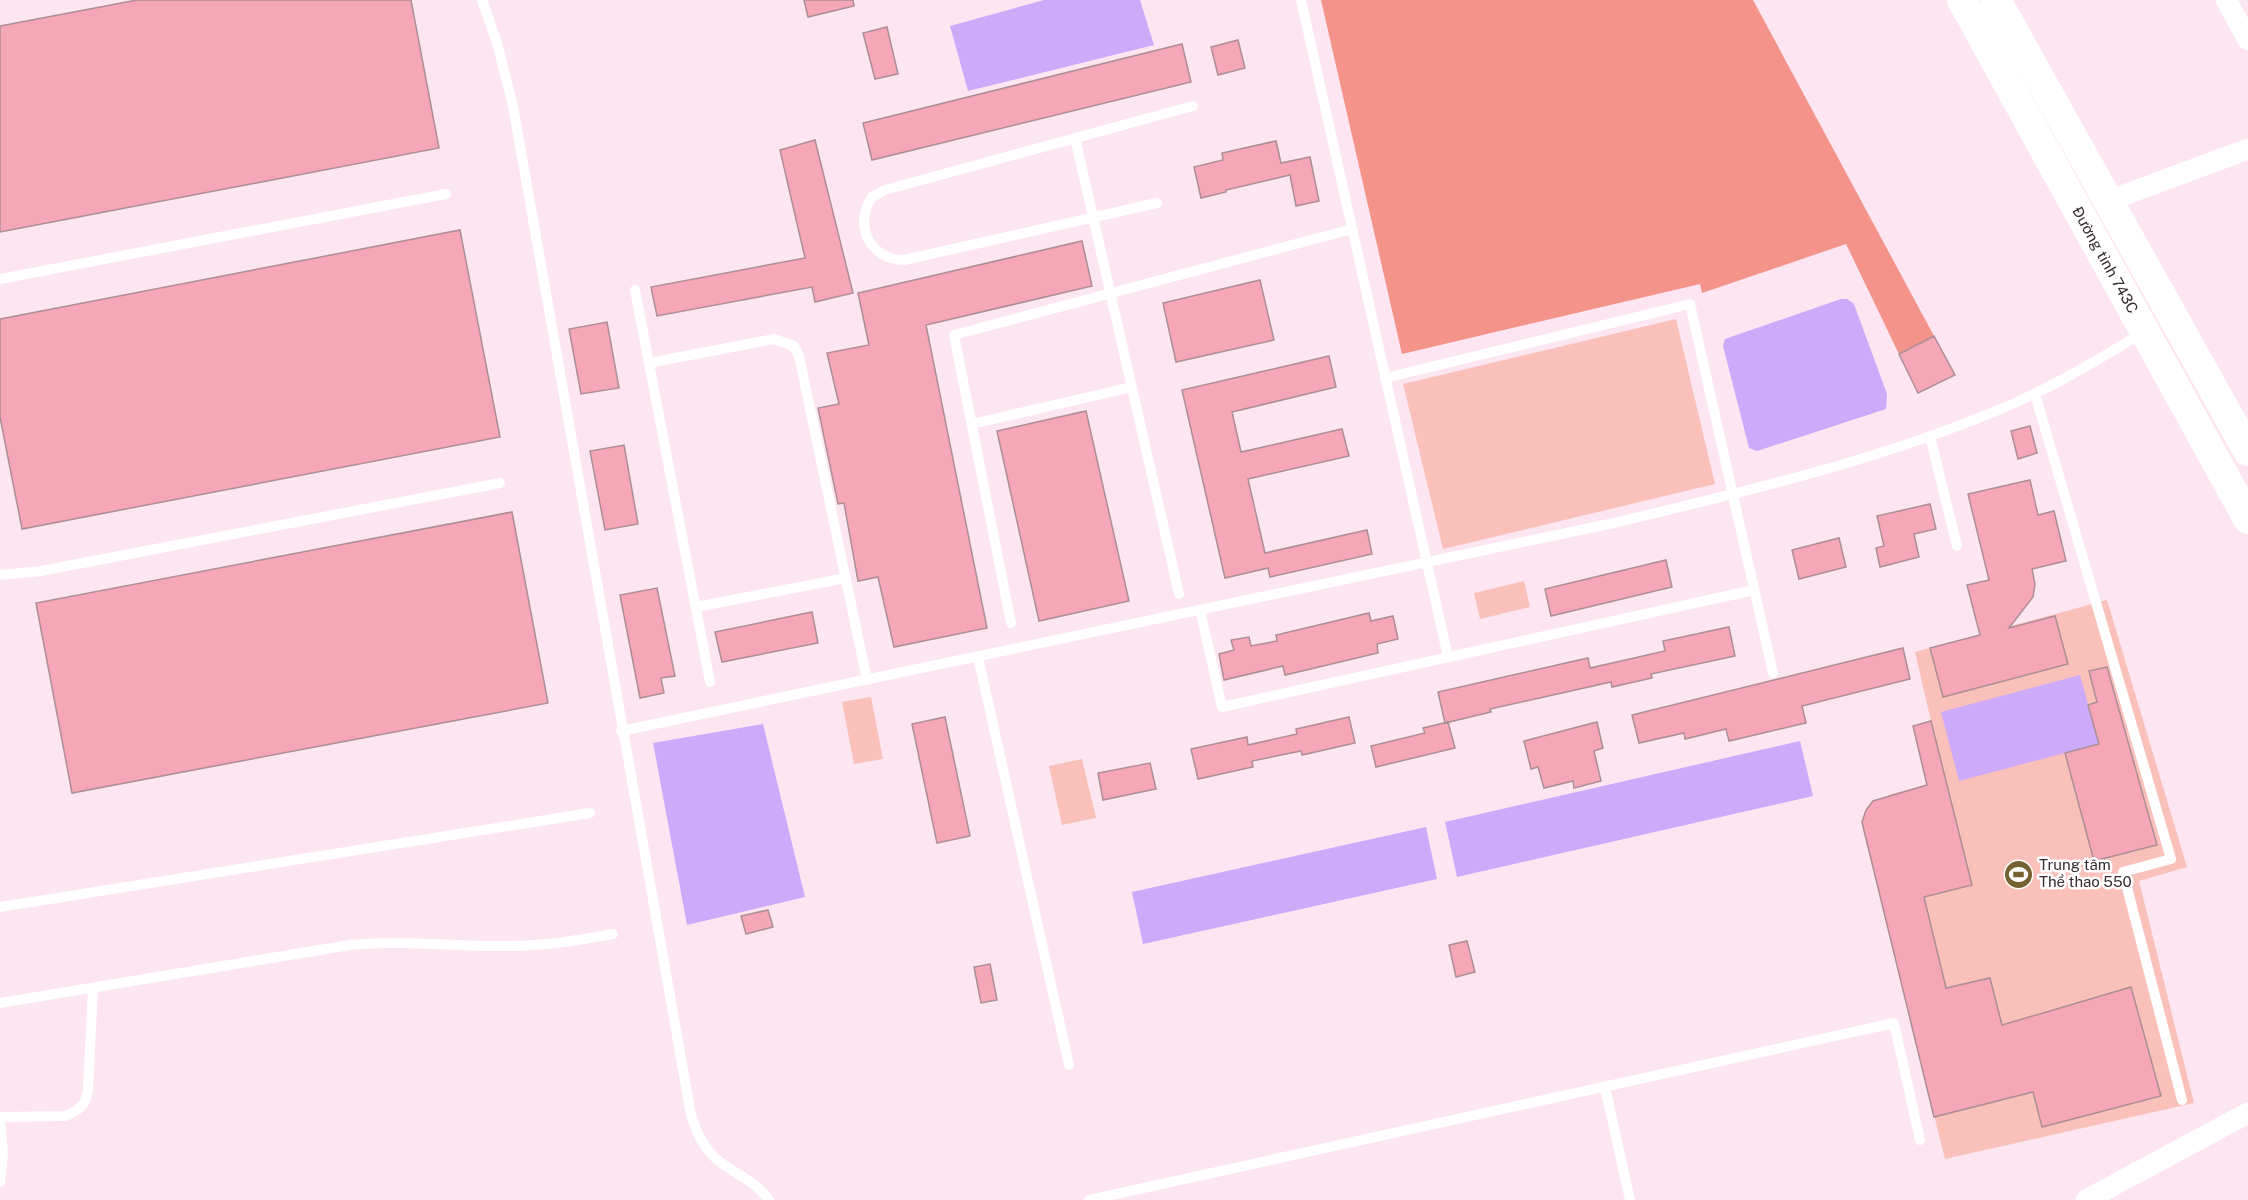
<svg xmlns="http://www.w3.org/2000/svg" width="2248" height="1200" font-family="'Public Sans',sans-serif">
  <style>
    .green { fill: #fac1bb }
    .forest { fill: #f3938a }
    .water { fill: #ceaafa }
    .building { fill: #f5a7b7; stroke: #ad8e94; stroke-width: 1.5 }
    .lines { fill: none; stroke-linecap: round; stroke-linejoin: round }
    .service { stroke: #fff; stroke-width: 10 }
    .minor { stroke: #fff; stroke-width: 21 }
    .secondary { stroke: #fff; stroke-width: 30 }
    .labels { text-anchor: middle; stroke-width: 5; stroke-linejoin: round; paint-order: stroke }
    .street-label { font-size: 15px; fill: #362b31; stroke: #fff }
    .poi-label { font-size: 15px; fill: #362b31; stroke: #fff; text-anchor: start }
  </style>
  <rect width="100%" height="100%" fill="#fde5f1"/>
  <path class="green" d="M 1676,319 L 1715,484 L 1443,549 L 1403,384 Z
    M 1524,581 L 1530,607 L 1480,619 L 1474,593 Z
    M 2107,600 L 2187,867 L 2139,881 L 2194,1103 L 1945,1159 L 1863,830 C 1860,794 1901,793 1927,785 L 1931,721 L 1915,652 Z
    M 871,697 L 883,759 L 854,764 L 842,702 Z
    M 1082,759 L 1096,818 L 1062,825 L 1049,766 Z"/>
  <path class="forest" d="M 1321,0 L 1753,0 L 1934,336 L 1899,354 L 1846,244 L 1702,293 L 1700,284 L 1402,354 Z"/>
  <path class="water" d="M 1044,0 L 1140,0 L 1154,45 L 968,91 L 950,26 Z
    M 1841,299 L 1847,299 L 1854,304 L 1887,394 L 1886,409 L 1757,451 L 1749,448 L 1723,346 L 1725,339 Z
    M 2080,675 L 2099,744 L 1959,781 L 1941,712 Z
    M 763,724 L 805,897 L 687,925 L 653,743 Z
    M 1800,741 L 1813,796 L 1457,877 L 1445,822 Z
    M 1426,827 L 1437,879 L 1143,944 L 1132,892 Z"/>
  <path class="building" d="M 137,0 L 411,0 L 439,148 L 0,232 L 0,26 Z
    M 804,0 L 853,0 L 854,6 L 808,17 Z
    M 887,27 L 898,74 L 875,79 L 863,33 Z
    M 1238,40 L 1245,68 L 1218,75 L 1211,47 Z
    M 1182,44 L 1191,82 L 872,160 L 863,123 Z
    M 815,140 L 853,293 L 815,302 L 812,287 L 657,316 L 651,287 L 805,258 L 780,150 Z
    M 1276,141 L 1281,163 L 1310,157 L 1319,201 L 1296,206 L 1290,175 L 1226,190 L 1226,192 L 1201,198 L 1194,167 L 1223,160 L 1222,153 Z
    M 460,230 L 500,437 L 22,529 L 0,417 L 0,319 Z
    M 1082,241 L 1092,286 L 926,325 L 987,628 L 894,647 L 878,577 L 858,581 L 844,503 L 838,504 L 818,408 L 839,404 L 827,353 L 869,345 L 858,293 Z
    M 1260,280 L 1274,340 L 1176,362 L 1163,303 Z
    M 607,322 L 619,388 L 581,394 L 569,329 Z
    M 1934,336 L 1955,375 L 1918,393 L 1899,354 Z
    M 1329,356 L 1336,387 L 1232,412 L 1241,452 L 1342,429 L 1349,456 L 1248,479 L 1265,553 L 1367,530 L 1372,554 L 1270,577 L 1268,568 L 1225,578 L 1182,390 Z
    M 1086,411 L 1129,601 L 1039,621 L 997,431 Z
    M 2030,426 L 2037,453 L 2018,459 L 2011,431 Z
    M 624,445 L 638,524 L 605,530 L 590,451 Z
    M 2030,480 L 2038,515 L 2054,511 L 2066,561 L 2032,569 L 2035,584 L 2033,597 L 2009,628 L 2055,616 L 2068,664 L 1943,697 L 1930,648 L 1980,635 L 1967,585 L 1989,580 L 1968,494 Z
    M 1930,504 L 1936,529 L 1914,534 L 1919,557 L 1880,567 L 1876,548 L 1884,546 L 1877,516 Z
    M 512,512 L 548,703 L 72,793 L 36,603 Z
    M 1839,538 L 1846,567 L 1799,579 L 1792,550 Z
    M 1666,560 L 1672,587 L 1551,616 L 1545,589 Z
    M 657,588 L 675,676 L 661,678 L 664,693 L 640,698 L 620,595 Z
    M 812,612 L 818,643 L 722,662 L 715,632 Z
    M 1369,613 L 1371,621 L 1393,616 L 1398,639 L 1377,644 L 1378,653 L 1285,675 L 1283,666 L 1224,680 L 1219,654 L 1234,650 L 1231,640 L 1249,637 L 1251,646 L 1277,641 L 1276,635 Z
    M 1729,627 L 1735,656 L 1651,674 L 1652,678 L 1612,687 L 1611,682 L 1490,709 L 1491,712 L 1445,723 L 1438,692 L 1588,658 L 1590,668 L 1665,651 L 1663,641 Z
    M 1903,648 L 1910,679 L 1802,706 L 1806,723 L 1729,741 L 1726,729 L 1685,739 L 1684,733 L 1639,743 L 1632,715 Z
    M 2107,667 L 2157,845 L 2094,861 L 2065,753 L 2099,744 L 2088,705 L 2097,702 L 2089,671 Z
    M 945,717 L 970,836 L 937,843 L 912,724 Z
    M 1349,717 L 1355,743 L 1302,755 L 1301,751 L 1252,761 L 1253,767 L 1198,779 L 1191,749 L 1247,737 L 1248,745 L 1297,734 L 1296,729 Z
    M 1931,721 L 1972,885 L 1924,897 L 1946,988 L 1990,978 L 2002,1025 L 2131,987 L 2161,1096 L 2042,1127 L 2033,1092 L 1934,1117 L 1862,822 L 1866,810 L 1873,801 L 1927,785 L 1913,726 Z
    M 1448,722 L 1455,748 L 1376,767 L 1371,746 L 1425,733 L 1423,728 Z
    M 1597,722 L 1603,748 L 1594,751 L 1601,781 L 1574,788 L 1573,781 L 1544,788 L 1538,767 L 1531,769 L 1524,741 Z
    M 1150,763 L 1156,789 L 1103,800 L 1098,773 Z
    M 768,910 L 773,927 L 746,934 L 741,916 Z
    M 1467,941 L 1475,972 L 1456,977 L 1449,945 Z
    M 990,964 L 997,1000 L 981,1003 L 974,967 Z"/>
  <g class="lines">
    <path class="service" d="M 482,0 L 497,43 L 513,106 L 691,1115 C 697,1135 706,1153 724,1165 C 741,1177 756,1182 769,1200
      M 1301,0 L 1448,657
      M 1075,138 L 1179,594
      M 1157,203 L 904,260 C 870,260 853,225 872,197 L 885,190 L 1193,106
      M 0,279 L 446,194
      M 635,290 L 710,682
      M 649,363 L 774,339 L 794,346 L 799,356 L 867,680
      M 1385,378 L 1690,304 L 1773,673
      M 2035,394 L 2171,859 L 2123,872 L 2182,1100
      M 972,424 L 1132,387
      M 1930,436 L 1957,546
      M 0,575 L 41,571 L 500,483
      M 696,607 L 846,578
      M 1200,610 L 1222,707 L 1754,590
      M 1011,623 L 954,335 L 1352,229
      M 978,657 L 1069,1065
      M 621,731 L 1614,523 C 1742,492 1873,462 1996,411 C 2048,390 2096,361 2144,332
      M 0,907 L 590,813
      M 0,1003 L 350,945 C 400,940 448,946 498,946 C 537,947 575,941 613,934
      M 1605,1087 L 1630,1200
      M 0,1117 L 65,1116 C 79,1111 86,1104 88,1090 L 93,988
      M 0,1121 L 3,1154 L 0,1182
      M 1089,1200 L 1894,1023 L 1920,1140"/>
    <path class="minor" d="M 2226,0 L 2248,40
      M 2108,201 L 2248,149
      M 2086,1200 L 2248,1113"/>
    <path class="secondary" d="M 1962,0 L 2248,519
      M 1996,0 L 2248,451"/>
  </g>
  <defs>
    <symbol id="stadium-disc" viewBox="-11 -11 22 22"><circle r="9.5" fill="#766231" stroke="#fff"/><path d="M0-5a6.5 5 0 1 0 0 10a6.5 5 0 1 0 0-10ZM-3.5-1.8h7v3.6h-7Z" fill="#fff"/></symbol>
  </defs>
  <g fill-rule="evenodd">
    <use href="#stadium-disc" x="2002" y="858" width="33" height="33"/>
  </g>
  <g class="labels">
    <g class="street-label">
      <text transform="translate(2105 260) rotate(61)" y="5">Đường tỉnh 743C</text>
    </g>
    <g class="poi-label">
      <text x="2039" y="870">Trung tâm<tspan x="2039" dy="17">Thể thao 550</tspan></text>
    </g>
  </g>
</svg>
